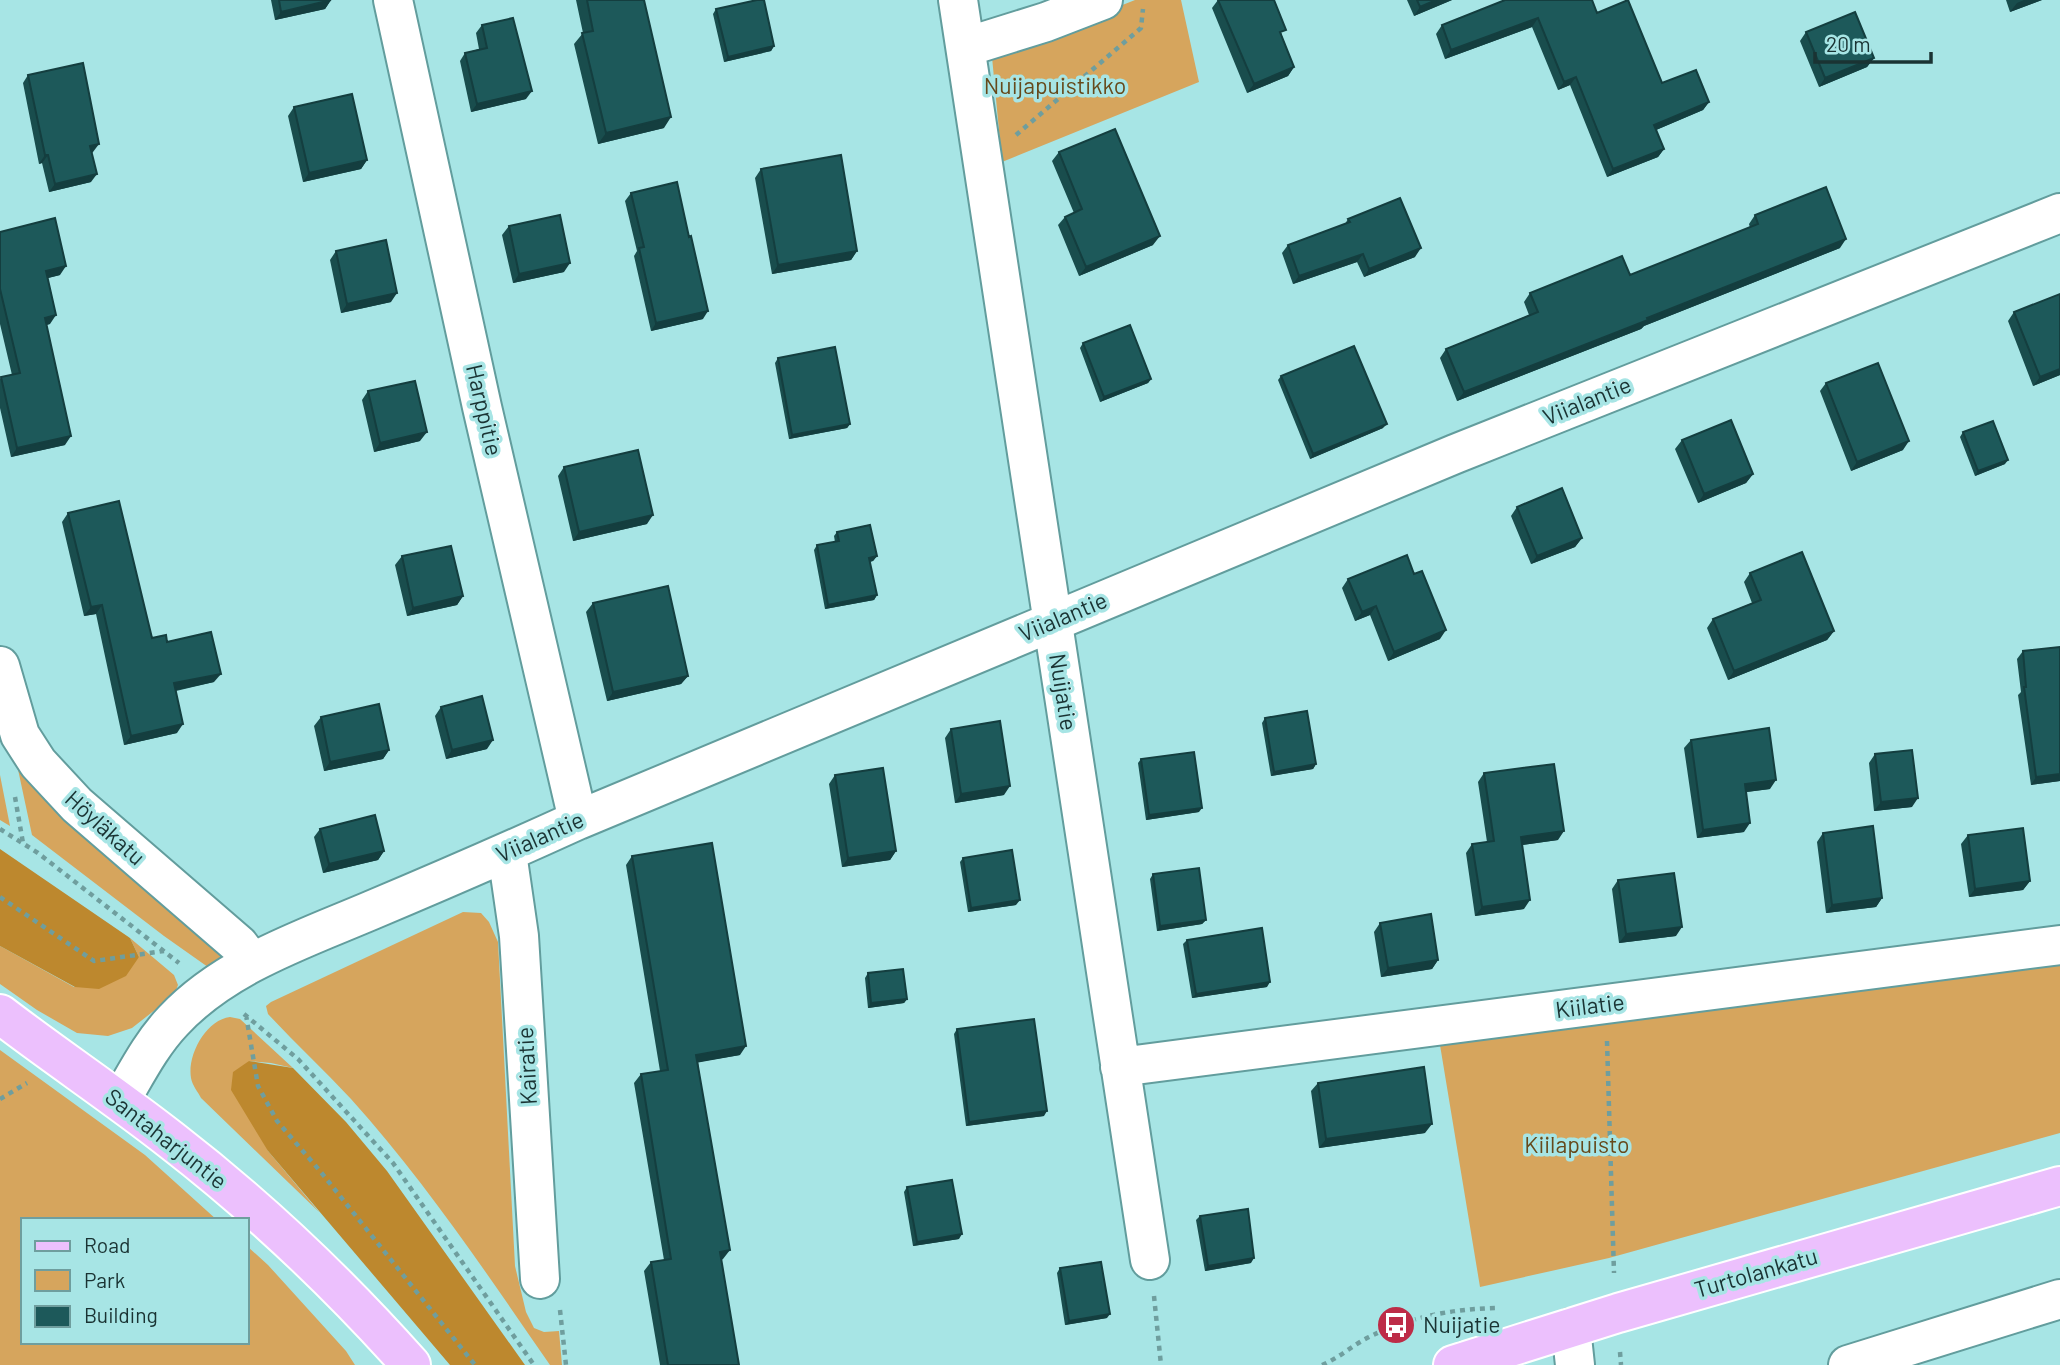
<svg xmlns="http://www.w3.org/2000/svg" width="2060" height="1365" font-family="Barlow,sans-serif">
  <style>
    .green { fill: #d6a55d }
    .forest { fill: #bd882e }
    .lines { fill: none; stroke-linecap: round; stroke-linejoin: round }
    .minor-casing { stroke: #629d9d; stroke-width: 42 }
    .major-casing { stroke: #fff; stroke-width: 42 }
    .path { stroke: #6f9e9e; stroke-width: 4.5; stroke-dasharray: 5 5; stroke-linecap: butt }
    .minor { stroke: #fff; stroke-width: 38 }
    .major { stroke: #ecc0fd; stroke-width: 38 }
    .wall { fill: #194d4d }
    .shaded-wall { fill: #143e3f }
    .building { fill: #1d595a; stroke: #143e3f; stroke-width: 2 }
    .labels { text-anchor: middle; stroke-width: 7; stroke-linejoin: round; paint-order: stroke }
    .park-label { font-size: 23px; fill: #66491b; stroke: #a7e5e5 }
    .street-label { font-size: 23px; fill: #1a3333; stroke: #a7e5e5 }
    .poi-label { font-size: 23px; fill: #1a3333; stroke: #a7e5e5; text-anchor: start }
  </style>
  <rect width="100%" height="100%" fill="#a7e5e5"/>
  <path class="green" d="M 1135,0 L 1181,0 L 1199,82 L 1002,162 L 992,57 Z
    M 16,760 L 221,948 L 222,971 L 215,972 L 164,936 L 32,835 Z
    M 0,775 L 10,826 L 0,820 Z
    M 463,912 L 481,913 L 489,922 L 498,942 L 515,1266 L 526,1312 L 534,1328 L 544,1332 L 559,1331 L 562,1365 L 550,1365 C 487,1274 425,1181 351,1099 C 324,1070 295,1043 268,1014 L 266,1006 L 271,1002 Z
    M 130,938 L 174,975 L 178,985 L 174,995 L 132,1028 L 108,1036 L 77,1033 L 37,1010 L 0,984 L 0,946 L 74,987 L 139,957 Z
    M 2060,963 L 2060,1133 L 1609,1258 L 1480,1287 L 1440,1045 Z
    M 230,1017 L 240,1019 L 293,1068 L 271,1063 L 249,1061 L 268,1151 L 319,1212 L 201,1098 C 198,1092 192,1085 191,1078 C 187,1055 206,1020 230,1017 Z
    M 0,1050 L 145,1155 L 217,1220 L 23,1220 L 23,1342 L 247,1342 L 247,1246 L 268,1265 L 346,1351 L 355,1365 L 0,1365 Z"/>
  <path class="forest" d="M 0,849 L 130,938 L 139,957 L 126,976 L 99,989 L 75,987 L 0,946 Z
    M 249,1061 L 293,1068 L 346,1122 L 387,1171 L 525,1365 L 450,1365 L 268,1151 L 231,1090 L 233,1072 Z"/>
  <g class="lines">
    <defs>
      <path id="minor" d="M 393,0 L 482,407 L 578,820
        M 958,0 L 1150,1260
        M 966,47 L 1046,22 L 1103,0
        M 0,666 L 20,735 L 38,763 L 77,805 L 239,945 L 251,961
        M 507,853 L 519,936 L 540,1279
        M 1120,1067 L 2060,945
        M 120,1101 C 136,1074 151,1044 173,1021 C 225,965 304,939 372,910 C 441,881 510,851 578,820 L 1455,454 L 2060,213
        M 1571,1328 L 1575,1365
        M 1848,1365 L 2060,1299"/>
      <path id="major" d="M 0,1014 C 56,1057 115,1096 171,1140 C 259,1208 337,1282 411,1365
        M 1453,1365 L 1618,1313 L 2060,1186"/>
    </defs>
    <use href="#minor" class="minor-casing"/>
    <use href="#major" class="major-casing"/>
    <path class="path" d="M 1016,135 L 1141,28 L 1143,9
      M 15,797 L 23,843
      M 0,829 L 38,853 L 179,963
      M 0,897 L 94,961 L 164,951
      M 244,1014 L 298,1059 L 393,1163 L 534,1365
      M 246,1015 L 258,1086 L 277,1121 L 320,1171 L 475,1365
      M 1607,1041 L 1614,1273
      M 0,1099 L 27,1083
      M 1154,1296 L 1161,1365
      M 560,1310 L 566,1365
      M 1620,1352 L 1621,1365
      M 1322,1365 C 1339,1358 1353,1345 1369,1337 C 1409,1317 1452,1309 1496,1308"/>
    <use href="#minor" class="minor"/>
    <use href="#major" class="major"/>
  </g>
  <path class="wall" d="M 271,0 L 331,0 L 325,9 L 275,20 Z
    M 576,0 L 644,0 L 664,128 L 598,144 L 574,44 L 583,33 Z
    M 1218,0 L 1274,0 L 1282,36 L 1294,67 L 1288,76 L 1247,93 L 1212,8 Z
    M 1407,0 L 1452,0 L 1414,16 Z
    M 2006,0 L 2042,0 L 2010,12 Z
    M 716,9 L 774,46 L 771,51 L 724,62 L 713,14 Z
    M 1597,13 L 1662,83 L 1709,102 L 1703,110 L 1656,130 L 1664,149 L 1658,157 L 1607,177 L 1570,85 L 1558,90 L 1532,27 L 1445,59 L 1436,34 L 1442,25 Z
    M 482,25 L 526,99 L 471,112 L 460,61 L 465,53 L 479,49 L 476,33 Z
    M 1806,32 L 1874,58 L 1867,67 L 1819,87 L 1800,41 Z
    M 28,75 L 93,152 L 92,153 L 91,182 L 49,192 L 42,163 L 39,164 L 23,83 Z
    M 294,107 L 367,160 L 361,169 L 303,182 L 288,116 Z
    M 1059,152 L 1153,245 L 1079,276 L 1058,225 L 1065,217 L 1074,213 L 1052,161 Z
    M 761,169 L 857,251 L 851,260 L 772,274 L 755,178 Z
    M 631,193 L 703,319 L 651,331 L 634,256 L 637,251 L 625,201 Z
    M 1755,215 L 1840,248 L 1644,326 L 1641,329 L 1457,401 L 1440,358 L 1446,349 L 1529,315 L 1524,302 L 1530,293 L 1630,275 L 1750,228 L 1749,224 Z
    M 1348,219 L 1415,257 L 1364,277 L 1357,262 L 1293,284 L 1282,253 L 1288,245 L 1345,224 Z
    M 509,226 L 564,272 L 513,283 L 502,235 Z
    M 0,232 L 60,275 L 48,278 L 50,324 L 46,325 L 65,445 L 11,457 L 0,408 L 0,379 L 1,377 L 12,375 L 0,324 Z
    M 336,251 L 391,302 L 341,313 L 330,260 Z
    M 2014,312 L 2060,375 L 2033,386 L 2008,321 Z
    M 1083,343 L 1151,379 L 1148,383 L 1100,402 L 1080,348 Z
    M 778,358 L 850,424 L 847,428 L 789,439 L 775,363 Z
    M 1281,376 L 1383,428 L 1310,459 L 1278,380 Z
    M 1826,383 L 1903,450 L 1851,471 L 1820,391 Z
    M 368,391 L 420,441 L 374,452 L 362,400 Z
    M 1963,432 L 2005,464 L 1975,476 L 1960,437 Z
    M 1682,440 L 1753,474 L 1746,483 L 1698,503 L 1675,449 Z
    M 564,467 L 647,524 L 573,541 L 558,476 Z
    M 1517,507 L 1582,538 L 1575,547 L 1531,564 L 1511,516 Z
    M 68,513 L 152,638 L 167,642 L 214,682 L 176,691 L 177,733 L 124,745 L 96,614 L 84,616 L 62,522 Z
    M 837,532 L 877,556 L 873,561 L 870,562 L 877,595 L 874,600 L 825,609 L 814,550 L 817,545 L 835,542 L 834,536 Z
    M 402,556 L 463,596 L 457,605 L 407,616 L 395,565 Z
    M 1750,573 L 1834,631 L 1827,640 L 1728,680 L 1707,628 L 1713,619 L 1752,603 L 1744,582 Z
    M 1414,574 L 1440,639 L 1388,661 L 1370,615 L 1355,621 L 1342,588 L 1348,579 Z
    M 593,603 L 688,676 L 681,684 L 607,701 L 586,612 Z
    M 2060,647 L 2060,781 L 2031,785 L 2018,695 L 2021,692 L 2017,659 L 2023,651 Z
    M 441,707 L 487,749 L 446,759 L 435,716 Z
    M 321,717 L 389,750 L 383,759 L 324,771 L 314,726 Z
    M 1265,718 L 1316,764 L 1313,769 L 1271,776 L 1262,723 Z
    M 951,729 L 1004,795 L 955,803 L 945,738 Z
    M 1691,740 L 1770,789 L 1746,792 L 1744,832 L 1697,838 L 1684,748 Z
    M 1875,754 L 1912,807 L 1874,811 L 1869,763 Z
    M 1141,759 L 1199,812 L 1146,820 L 1138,763 Z
    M 1484,773 L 1558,840 L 1522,845 L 1524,909 L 1475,916 L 1466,853 L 1472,844 L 1487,842 L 1478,782 Z
    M 835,775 L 896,851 L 890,860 L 842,867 L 829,784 Z
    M 320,829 L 384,851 L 378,860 L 323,873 L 314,837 Z
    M 1823,833 L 1882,898 L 1876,907 L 1826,913 L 1817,842 Z
    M 1968,835 L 2030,881 L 2023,890 L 1969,897 L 1961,844 Z
    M 632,856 L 740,1055 L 698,1062 L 723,1259 L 721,1260 L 739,1365 L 660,1365 L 644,1271 L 651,1262 L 664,1260 L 634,1083 L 641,1074 L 660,1071 L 626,865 Z
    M 963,858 L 1016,905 L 968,912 L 960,862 Z
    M 1153,874 L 1206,920 L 1202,924 L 1157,931 L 1150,879 Z
    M 1618,880 L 1676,936 L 1619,943 L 1612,889 Z
    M 1380,923 L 1438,960 L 1432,969 L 1381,977 L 1374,932 Z
    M 1187,940 L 1267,987 L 1192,998 L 1183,944 Z
    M 868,973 L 907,999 L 904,1003 L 868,1008 L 865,978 Z
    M 957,1029 L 1044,1116 L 966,1126 L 954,1034 Z
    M 1318,1083 L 1425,1133 L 1319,1148 L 1311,1091 Z
    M 907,1187 L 959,1239 L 913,1246 L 904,1192 Z
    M 1200,1216 L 1251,1263 L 1205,1271 L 1196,1220 Z
    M 1060,1268 L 1107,1318 L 1065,1325 L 1057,1273 Z"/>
  <path class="shaded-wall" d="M 331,0 L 325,9 L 275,20 L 281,12 Z
    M 1436,0 L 1452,0 L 1414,16 L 1420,7 Z
    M 2024,0 L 2042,0 L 2010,12 L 2017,3 Z
    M 1538,18 L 1532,27 L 1445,59 L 1451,50 Z
    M 774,46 L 771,51 L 724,62 L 728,57 Z
    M 1874,58 L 1867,67 L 1819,87 L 1825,78 Z
    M 1294,67 L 1288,76 L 1247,93 L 1254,84 Z
    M 1576,77 L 1570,85 L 1558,90 L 1564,82 Z
    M 532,91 L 526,99 L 471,112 L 477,104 Z
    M 1709,102 L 1703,110 L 1649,133 L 1654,125 Z
    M 671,117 L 664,128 L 598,144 L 606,133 Z
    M 99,144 L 93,152 L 84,154 L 90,146 Z
    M 1664,149 L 1658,157 L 1607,177 L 1613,169 Z
    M 45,155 L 48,155 L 42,163 L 39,164 Z
    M 367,160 L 361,169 L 303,182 L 309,173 Z
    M 97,174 L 91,182 L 49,192 L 55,184 Z
    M 1160,236 L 1153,245 L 1079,276 L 1086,267 Z
    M 1846,239 L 1840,248 L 1644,326 L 1641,329 L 1457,401 L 1464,392 Z
    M 1421,248 L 1415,257 L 1364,277 L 1369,269 Z
    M 857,251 L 851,260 L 772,274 L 778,265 Z
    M 1363,254 L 1357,262 L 1293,284 L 1299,276 Z
    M 570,263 L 564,272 L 513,283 L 519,274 Z
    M 66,266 L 60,275 L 40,280 L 46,271 Z
    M 397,293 L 391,302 L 341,313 L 347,304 Z
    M 708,311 L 703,319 L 651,331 L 656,323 Z
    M 56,315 L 50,324 L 38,327 L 45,318 Z
    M 2060,369 L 2060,375 L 2033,386 L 2040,377 Z
    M 1151,379 L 1148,383 L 1100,402 L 1104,397 Z
    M 850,424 L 847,428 L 789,439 L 792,435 Z
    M 1387,424 L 1383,428 L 1310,459 L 1313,454 Z
    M 427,432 L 420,441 L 374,452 L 380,443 Z
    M 71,436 L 65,445 L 11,457 L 17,448 Z
    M 1909,441 L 1903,450 L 1851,471 L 1857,462 Z
    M 2008,460 L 2005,464 L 1975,476 L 1978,471 Z
    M 1753,474 L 1746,483 L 1698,503 L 1704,494 Z
    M 653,515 L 647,524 L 573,541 L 579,532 Z
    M 1582,538 L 1575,547 L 1531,564 L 1537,556 Z
    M 877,556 L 873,561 L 866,562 L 869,558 Z
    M 877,595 L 874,600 L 825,609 L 828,605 Z
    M 463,596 L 457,605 L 407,616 L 413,608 Z
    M 102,605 L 96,614 L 84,616 L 91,607 Z
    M 1376,606 L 1370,615 L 1355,621 L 1362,612 Z
    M 1446,630 L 1440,639 L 1388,661 L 1394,652 Z
    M 1834,631 L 1827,640 L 1728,680 L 1734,671 Z
    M 221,674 L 214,682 L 168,692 L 174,683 Z
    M 688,676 L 681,684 L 607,701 L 613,692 Z
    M 183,724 L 177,733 L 124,745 L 131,736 Z
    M 493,740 L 487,749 L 446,759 L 452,750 Z
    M 389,750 L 383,759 L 324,771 L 330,762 Z
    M 1316,764 L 1313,769 L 1271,776 L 1274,772 Z
    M 2060,774 L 2060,781 L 2031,785 L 2036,777 Z
    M 1776,780 L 1770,789 L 1739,793 L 1745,784 Z
    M 1010,786 L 1004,795 L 955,803 L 961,794 Z
    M 1918,798 L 1912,807 L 1874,811 L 1881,802 Z
    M 1202,808 L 1199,812 L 1146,820 L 1149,815 Z
    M 1750,823 L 1744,832 L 1697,838 L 1703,830 Z
    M 1564,831 L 1558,840 L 1515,846 L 1521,837 Z
    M 384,851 L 378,860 L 323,873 L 329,864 Z
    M 896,851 L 890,860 L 842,867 L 848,858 Z
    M 2030,881 L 2023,890 L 1969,897 L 1975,889 Z
    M 1882,898 L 1876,907 L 1826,913 L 1832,905 Z
    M 1020,900 L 1016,905 L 968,912 L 971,908 Z
    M 1530,900 L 1524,909 L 1475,916 L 1482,907 Z
    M 1206,920 L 1202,924 L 1157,931 L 1160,926 Z
    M 1682,927 L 1676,936 L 1619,943 L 1626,934 Z
    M 1438,960 L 1432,969 L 1381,977 L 1388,968 Z
    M 1270,982 L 1267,987 L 1192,998 L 1196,994 Z
    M 907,999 L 904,1003 L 868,1008 L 871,1003 Z
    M 746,1046 L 740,1055 L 690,1064 L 696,1055 Z
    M 1047,1111 L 1044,1116 L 966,1126 L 969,1122 Z
    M 1432,1124 L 1425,1133 L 1319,1148 L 1326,1139 Z
    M 962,1234 L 959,1239 L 913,1246 L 917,1242 Z
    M 730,1250 L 723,1259 L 713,1261 L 720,1252 Z
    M 1254,1258 L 1251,1263 L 1205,1271 L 1208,1266 Z
    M 1110,1314 L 1107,1318 L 1065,1325 L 1069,1321 Z"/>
  <path class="building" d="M 279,0 L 331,0 L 281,12 Z
    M 587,0 L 644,0 L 671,117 L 606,133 L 582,33 L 593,31 Z
    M 757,0 L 764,0 L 774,46 L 728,57 L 716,9 Z
    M 1218,0 L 1274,0 L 1286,30 L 1280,32 L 1294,67 L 1254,84 Z
    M 1417,0 L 1436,0 L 1420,7 Z
    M 1505,0 L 1592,0 L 1597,13 L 1628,0 L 1662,83 L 1696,70 L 1709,102 L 1654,125 L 1664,149 L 1613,169 L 1576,77 L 1564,82 L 1538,18 L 1451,50 L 1442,25 Z
    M 1855,12 L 1874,58 L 1825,78 L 1806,32 Z
    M 513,18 L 532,91 L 477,104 L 465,53 L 487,48 L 482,25 Z
    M 83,63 L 99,144 L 90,146 L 97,174 L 55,184 L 48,155 L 45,155 L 28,75 Z
    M 352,94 L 367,160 L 309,173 L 294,107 Z
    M 1115,129 L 1160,236 L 1086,267 L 1065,217 L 1082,209 L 1059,152 Z
    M 841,155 L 857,251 L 778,265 L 761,169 Z
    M 677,182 L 689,237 L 691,236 L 708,311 L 656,323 L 639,248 L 644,247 L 631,193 Z
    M 1826,187 L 1846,239 L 1647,318 L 1648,320 L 1464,392 L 1446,349 L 1538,312 L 1530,293 L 1622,256 L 1630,275 L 1758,224 L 1755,215 Z
    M 1400,198 L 1421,248 L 1369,269 L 1363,254 L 1299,276 L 1288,245 L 1350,222 L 1348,219 Z
    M 560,215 L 570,263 L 519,274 L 509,226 Z
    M 55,218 L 66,266 L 46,271 L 56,315 L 45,318 L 71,436 L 17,448 L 1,377 L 20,373 L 0,289 L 0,232 Z
    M 386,240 L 397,293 L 347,304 L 336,251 Z
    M 2060,294 L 2060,369 L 2040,377 L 2014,312 Z
    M 1130,325 L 1151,379 L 1104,397 L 1083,343 Z
    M 1354,346 L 1387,424 L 1313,454 L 1281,376 Z
    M 835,347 L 850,424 L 792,435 L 778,358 Z
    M 1878,363 L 1909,441 L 1857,462 L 1826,383 Z
    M 415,381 L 427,432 L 380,443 L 368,391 Z
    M 1731,420 L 1753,474 L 1704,494 L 1682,440 Z
    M 1993,421 L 2008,460 L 1978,471 L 1963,432 Z
    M 638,450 L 653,515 L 579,532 L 564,467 Z
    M 1562,488 L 1582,538 L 1537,556 L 1517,507 Z
    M 119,501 L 152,638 L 166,635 L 167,642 L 211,632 L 221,674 L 174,683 L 183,724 L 131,736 L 102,605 L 91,607 L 68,513 Z
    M 870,525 L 877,556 L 869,558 L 877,595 L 828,605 L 817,545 L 839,541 L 837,532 Z
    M 451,546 L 463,596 L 413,608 L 402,556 Z
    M 1802,552 L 1834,631 L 1734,671 L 1713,619 L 1761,600 L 1750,573 Z
    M 1407,555 L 1414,574 L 1422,571 L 1446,630 L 1394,652 L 1376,606 L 1362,612 L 1348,579 Z
    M 668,586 L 688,676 L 613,692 L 593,603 Z
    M 2060,647 L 2060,774 L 2036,777 L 2024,687 L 2026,687 L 2023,651 Z
    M 482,696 L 493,740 L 452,750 L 441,707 Z
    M 379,704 L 389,750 L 330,762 L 321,717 Z
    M 1307,711 L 1316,764 L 1274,772 L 1265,718 Z
    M 1000,721 L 1010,786 L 961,794 L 951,729 Z
    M 1769,728 L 1776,780 L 1745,784 L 1750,823 L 1703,830 L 1691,740 Z
    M 1912,750 L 1918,798 L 1881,802 L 1875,754 Z
    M 1194,752 L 1202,808 L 1149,815 L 1141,759 Z
    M 1554,764 L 1564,831 L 1521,837 L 1530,900 L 1482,907 L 1472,844 L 1494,841 L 1484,773 Z
    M 883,768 L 896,851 L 848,858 L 835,775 Z
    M 375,815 L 384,851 L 329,864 L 320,829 Z
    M 1873,826 L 1882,898 L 1832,905 L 1823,833 Z
    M 2023,828 L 2030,881 L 1975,889 L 1968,835 Z
    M 712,843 L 746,1046 L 696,1055 L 730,1250 L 720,1252 L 739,1365 L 668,1365 L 651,1262 L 671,1259 L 641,1074 L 668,1070 L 632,856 Z
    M 1012,850 L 1020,900 L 971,908 L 963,858 Z
    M 1199,868 L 1206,920 L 1160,926 L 1153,874 Z
    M 1674,873 L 1682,927 L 1626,934 L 1618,880 Z
    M 1431,914 L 1438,960 L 1388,968 L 1380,923 Z
    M 1262,928 L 1270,982 L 1196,994 L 1187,940 Z
    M 903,969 L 907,999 L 871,1003 L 868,973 Z
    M 1034,1019 L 1047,1111 L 969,1122 L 957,1029 Z
    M 1424,1067 L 1432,1124 L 1326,1139 L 1318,1083 Z
    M 952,1180 L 962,1234 L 917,1242 L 907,1187 Z
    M 1248,1209 L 1254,1258 L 1208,1266 L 1200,1216 Z
    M 1101,1262 L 1110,1314 L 1069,1321 L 1060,1268 Z"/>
  <defs>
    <symbol id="bus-disc" viewBox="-11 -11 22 22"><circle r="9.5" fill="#bd2c47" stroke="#a7e5e5"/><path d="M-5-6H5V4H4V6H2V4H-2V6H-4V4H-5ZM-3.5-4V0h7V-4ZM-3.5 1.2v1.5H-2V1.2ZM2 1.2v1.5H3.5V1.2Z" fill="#fff"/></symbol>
  </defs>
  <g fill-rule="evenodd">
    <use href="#bus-disc" x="1374" y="1303" width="44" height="44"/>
  </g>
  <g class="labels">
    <g class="park-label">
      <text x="1055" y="94">Nuijapuistikko</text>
      <text x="1577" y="1153">Kiilapuisto</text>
    </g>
    <g class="street-label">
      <text transform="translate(1587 401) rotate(-22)" y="8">Viialantie</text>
      <text transform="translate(484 410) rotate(77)" y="8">Harppitie</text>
      <text transform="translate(1063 617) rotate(-23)" y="8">Viialantie</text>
      <text transform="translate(1063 692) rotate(81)" y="8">Nuijatie</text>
      <text transform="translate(105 828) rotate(42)" y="8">Höyläkatu</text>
      <text transform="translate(540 837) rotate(-24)" y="8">Viialantie</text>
      <text transform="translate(1590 1006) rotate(-7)" y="8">Kiilatie</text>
      <text transform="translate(527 1066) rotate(-93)" y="8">Kairatie</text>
      <text transform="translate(166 1139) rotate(38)" y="8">Santaharjuntie</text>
      <text transform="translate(1756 1273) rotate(-16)" y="8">Turtolankatu</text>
    </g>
    <g class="poi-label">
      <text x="1423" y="1333">Nuijatie</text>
    </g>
  </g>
  <rect x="21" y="1218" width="228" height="126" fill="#a7e5e5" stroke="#6f9e9e" stroke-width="2"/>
  <rect x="35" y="1241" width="35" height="10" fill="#ecc0fd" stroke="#6f9e9e" stroke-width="2"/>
  <text x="84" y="1253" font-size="21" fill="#1a3333">Road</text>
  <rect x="35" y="1270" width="35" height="21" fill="#d6a55d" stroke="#6f9e9e" stroke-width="2"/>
  <text x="84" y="1288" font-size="21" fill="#1a3333">Park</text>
  <rect x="35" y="1306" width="35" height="21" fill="#1d595a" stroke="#6f9e9e" stroke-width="2"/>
  <text x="84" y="1323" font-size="21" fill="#1a3333">Building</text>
  <path d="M1815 52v10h116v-10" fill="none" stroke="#1a3333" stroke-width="3.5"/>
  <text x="1826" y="52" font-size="21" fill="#1a3333" stroke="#a7e5e5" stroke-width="5" paint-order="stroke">20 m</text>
</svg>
